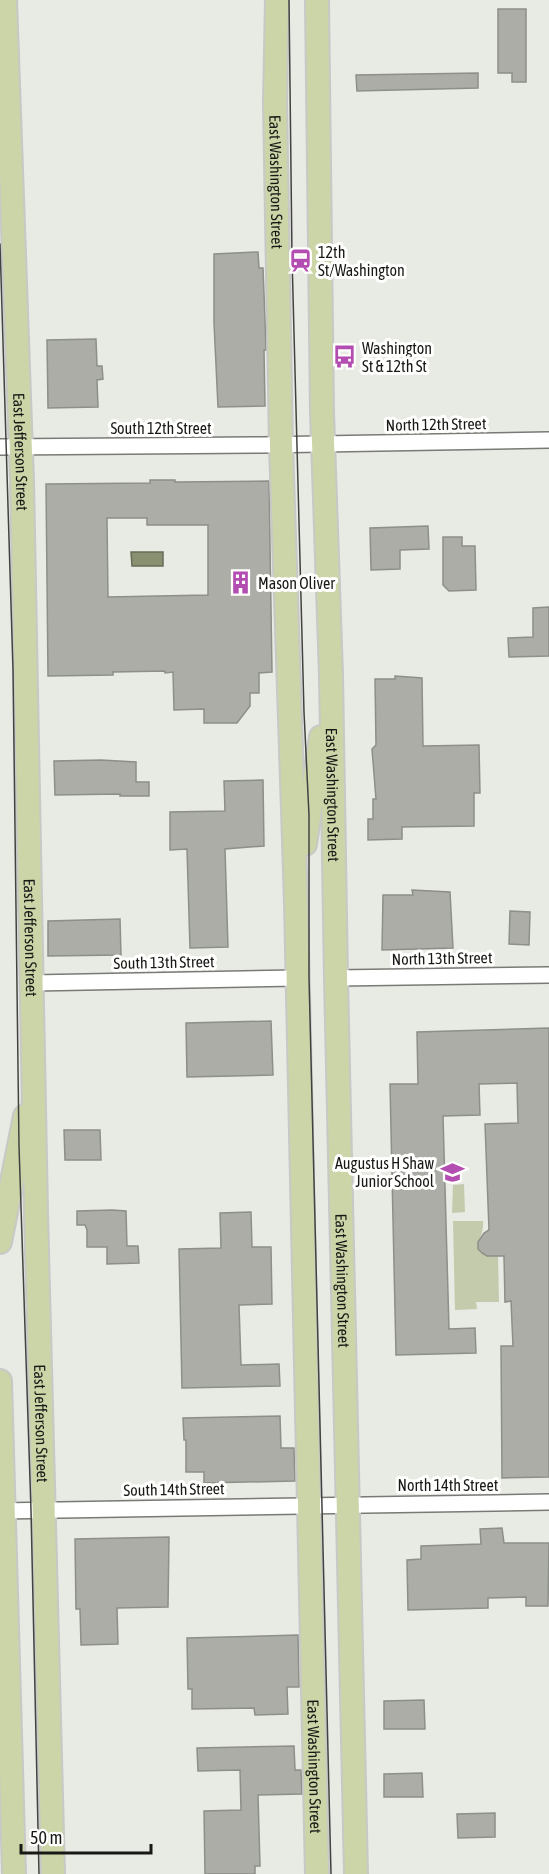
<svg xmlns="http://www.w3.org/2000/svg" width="549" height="1874" font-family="'Asap Condensed',sans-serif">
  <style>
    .green { fill: #c3cbac }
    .water { fill: #899071; stroke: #676c56; stroke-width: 1.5 }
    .building { fill: #acada7; stroke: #8d8f89; stroke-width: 1.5; fill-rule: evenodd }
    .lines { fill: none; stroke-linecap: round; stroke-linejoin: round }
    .street-casing { stroke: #797a75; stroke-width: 18 }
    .primary-casing { stroke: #c8c8c7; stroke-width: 26 }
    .street { stroke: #fff; stroke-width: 15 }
    .primary { stroke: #ccd5a8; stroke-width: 22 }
    .tram { stroke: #424340; stroke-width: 1.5 }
    .labels { text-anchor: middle; stroke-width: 6; stroke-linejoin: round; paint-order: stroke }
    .street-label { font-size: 16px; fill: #181916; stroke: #fffffe }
    .poi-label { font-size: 16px; fill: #181916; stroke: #fffffe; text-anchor: start }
  </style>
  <rect width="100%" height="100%" fill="#e8eae4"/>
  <path class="green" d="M 464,1184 L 465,1212 L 452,1213 L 453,1185 Z
    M 453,1221 L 483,1221 C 484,1235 478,1236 478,1249 L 487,1256 L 498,1255 L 499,1302 L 476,1302 L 477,1309 L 455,1310 Z"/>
  <path class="water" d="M 131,552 L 163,552 L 163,566 L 132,566 Z"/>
  <path class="building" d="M 498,9 L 526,9 L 526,82 L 512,82 L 512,73 L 498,73 Z
    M 478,73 L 478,88 L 357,91 L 356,75 Z
    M 258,252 L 259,268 L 263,268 L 265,319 L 266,350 L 264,350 L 265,406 L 218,407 L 214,323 L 214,254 Z
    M 96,339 L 97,366 L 102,366 L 103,379 L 97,380 L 98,407 L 48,408 L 47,340 Z
    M 150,480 L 175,480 L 175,482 L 269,481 L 272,672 L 259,673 L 259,693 L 250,693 L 250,706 L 237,723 L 204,723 L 204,709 L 174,710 L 173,672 L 165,673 L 165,671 L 113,672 L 113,675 L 48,676 L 46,484 L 150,483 ZM 107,518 L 147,518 L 147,525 L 208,525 L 208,595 L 108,597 Z
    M 428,526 L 429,549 L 400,550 L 400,569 L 371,570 L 370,528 Z
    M 443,537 L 462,537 L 462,546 L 475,546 L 476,590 L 449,591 L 443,585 Z
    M 549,607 L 549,656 L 509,657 L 508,638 L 533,637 L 533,608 Z
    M 395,676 L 422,678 L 423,746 L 479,745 L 480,793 L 474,793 L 474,826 L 402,827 L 402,839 L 368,840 L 368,819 L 373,819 L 373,799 L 376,799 L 372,749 L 376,745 L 375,679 L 395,679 Z
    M 101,760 L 136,762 L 136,782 L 149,782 L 149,796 L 120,796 L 120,794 L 55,795 L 54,761 Z
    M 263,780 L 264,846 L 225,849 L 228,947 L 190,948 L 187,849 L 170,850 L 170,812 L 225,811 L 224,781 Z
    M 412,890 L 450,892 L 453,948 L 382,950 L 383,895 L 413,895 Z
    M 510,911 L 530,912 L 529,945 L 509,944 Z
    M 120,919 L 121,955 L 48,956 L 48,921 Z
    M 271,1021 L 273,1075 L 187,1077 L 186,1023 Z
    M 549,1028 L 549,1477 L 502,1478 L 501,1346 L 513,1346 L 511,1301 L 505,1302 L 504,1256 L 487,1256 L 482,1253 L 478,1249 L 478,1242 L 484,1233 L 489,1230 L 485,1124 L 518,1123 L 517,1083 L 479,1084 L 480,1115 L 443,1116 L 449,1329 L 475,1328 L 476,1353 L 396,1355 L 390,1084 L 418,1084 L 417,1032 Z
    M 64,1130 L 100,1130 L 101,1160 L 65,1160 Z
    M 112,1210 L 126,1211 L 127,1246 L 138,1246 L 139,1263 L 107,1264 L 107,1247 L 87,1247 L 87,1230 L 85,1225 L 77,1225 L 77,1211 Z
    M 251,1212 L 252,1247 L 271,1247 L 272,1304 L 239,1305 L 241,1365 L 279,1364 L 280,1386 L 182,1388 L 179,1249 L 221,1248 L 220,1213 Z
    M 280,1416 L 281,1448 L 294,1448 L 295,1481 L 204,1483 L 204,1472 L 186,1472 L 186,1440 L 184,1440 L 183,1418 Z
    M 502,1528 L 504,1543 L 549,1543 L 548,1606 L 526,1606 L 526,1597 L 488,1598 L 488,1608 L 408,1610 L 407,1560 L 421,1559 L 421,1546 L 481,1544 L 480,1529 Z
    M 169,1537 L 168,1607 L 117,1608 L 118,1644 L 81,1645 L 80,1609 L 76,1609 L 75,1539 Z
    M 298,1635 L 299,1687 L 287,1687 L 288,1714 L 255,1715 L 254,1708 L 192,1709 L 192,1689 L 188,1689 L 187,1638 Z
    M 424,1700 L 425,1729 L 384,1729 L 384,1701 Z
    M 294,1746 L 295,1770 L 301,1770 L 302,1794 L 258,1795 L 260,1866 L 255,1866 L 255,1874 L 205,1874 L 204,1811 L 241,1810 L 240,1770 L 198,1771 L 197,1748 Z
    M 422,1773 L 423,1797 L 384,1797 L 384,1774 Z
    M 495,1813 L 495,1837 L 458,1838 L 457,1814 Z"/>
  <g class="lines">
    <defs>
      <path id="street" d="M 0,447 L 262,445 L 549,440
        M 336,978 L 549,975
        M 33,983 L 297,978
        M 0,1511 L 549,1502"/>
      <g id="primary">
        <path id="s1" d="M 5,0 L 22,481 L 36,1213 L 53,1874"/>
        <path id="s2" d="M 277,0 L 275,103 L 281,445 L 296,902 L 317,1874"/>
        <path id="s3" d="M 317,0 L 322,412 L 331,675 L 336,978 L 356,1874"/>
        <path d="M 305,844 L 321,737"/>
        <path d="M 0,1242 L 25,1116"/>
        <path d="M 0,1381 L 14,1874"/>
      </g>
    </defs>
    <use href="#street" class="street-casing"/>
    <use href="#primary" class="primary-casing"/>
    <use href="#street" class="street"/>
    <use href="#primary" class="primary"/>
    <path class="tram" d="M 289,0 L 292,257 L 304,712 L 309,815 L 309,977 L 331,1874
      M 0,244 L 13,670 L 19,1146 L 31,1510 L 39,1874"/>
  </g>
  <defs>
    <symbol id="station-bare" viewBox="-9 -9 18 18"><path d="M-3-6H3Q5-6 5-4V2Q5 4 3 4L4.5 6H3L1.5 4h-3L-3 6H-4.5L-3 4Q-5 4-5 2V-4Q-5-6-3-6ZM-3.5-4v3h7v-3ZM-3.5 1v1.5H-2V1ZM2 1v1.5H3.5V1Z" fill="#b34db1" stroke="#fffffe" stroke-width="2.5" paint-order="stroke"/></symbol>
    <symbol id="bus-bare" viewBox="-9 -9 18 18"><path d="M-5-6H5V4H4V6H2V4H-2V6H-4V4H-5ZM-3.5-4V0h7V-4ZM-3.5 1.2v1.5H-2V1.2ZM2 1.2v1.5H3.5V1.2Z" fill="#b34db1" stroke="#fffffe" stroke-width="2.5" paint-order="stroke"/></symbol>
    <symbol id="building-bare" viewBox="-9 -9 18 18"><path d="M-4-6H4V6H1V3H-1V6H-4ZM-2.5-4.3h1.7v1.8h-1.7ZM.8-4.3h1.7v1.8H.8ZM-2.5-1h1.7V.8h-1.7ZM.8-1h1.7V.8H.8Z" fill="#b34db1" stroke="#fffffe" stroke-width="2.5" paint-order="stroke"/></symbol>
    <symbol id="school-bare" viewBox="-9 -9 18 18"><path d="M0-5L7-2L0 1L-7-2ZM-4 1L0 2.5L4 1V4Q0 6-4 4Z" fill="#b34db1" stroke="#fffffe" stroke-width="2.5" paint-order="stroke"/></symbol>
  </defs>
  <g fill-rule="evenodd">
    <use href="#station-bare" x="284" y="244" width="33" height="33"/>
    <use href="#bus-bare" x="328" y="340" width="33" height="33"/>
    <use href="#building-bare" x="224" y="566" width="33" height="33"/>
    <use href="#school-bare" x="436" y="1156" width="33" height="33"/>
  </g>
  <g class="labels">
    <g class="street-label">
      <text dy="6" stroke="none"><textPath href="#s2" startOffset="182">East Washington Street</textPath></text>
      <text transform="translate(436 424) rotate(-1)" y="6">North 12th Street</text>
      <text x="161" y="434">South 12th Street</text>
      <text dy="6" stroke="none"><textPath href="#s1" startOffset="452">East Jefferson Street</textPath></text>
      <text dy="6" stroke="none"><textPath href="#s3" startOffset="795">East Washington Street</textPath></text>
      <text dy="6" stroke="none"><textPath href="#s1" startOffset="938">East Jefferson Street</textPath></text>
      <text transform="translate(442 958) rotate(-1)" y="6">North 13th Street</text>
      <text transform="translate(164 962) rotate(-1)" y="6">South 13th Street</text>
      <text dy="6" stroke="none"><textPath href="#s3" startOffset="1281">East Washington Street</textPath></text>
      <text dy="6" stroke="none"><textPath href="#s1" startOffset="1424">East Jefferson Street</textPath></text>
      <text x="448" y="1491">North 14th Street</text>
      <text transform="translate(174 1489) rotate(-1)" y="6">South 14th Street</text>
      <text dy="6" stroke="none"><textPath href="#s2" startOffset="1767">East Washington Street</textPath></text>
    </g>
    <g class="poi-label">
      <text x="318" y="258">12th<tspan x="318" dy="18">St/Washington</tspan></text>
      <text x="362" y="354">Washington<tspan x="362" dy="18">St &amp; 12th St</tspan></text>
      <text x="258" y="589">Mason Oliver</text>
      <text x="434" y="1169" text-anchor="end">Augustus H Shaw<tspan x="434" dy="18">Junior School</tspan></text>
    </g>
  </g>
  <path d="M21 1844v9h130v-9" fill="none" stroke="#181916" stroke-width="3"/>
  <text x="30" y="1844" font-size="18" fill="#181916" stroke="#fffffe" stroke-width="4.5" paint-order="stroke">50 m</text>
</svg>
